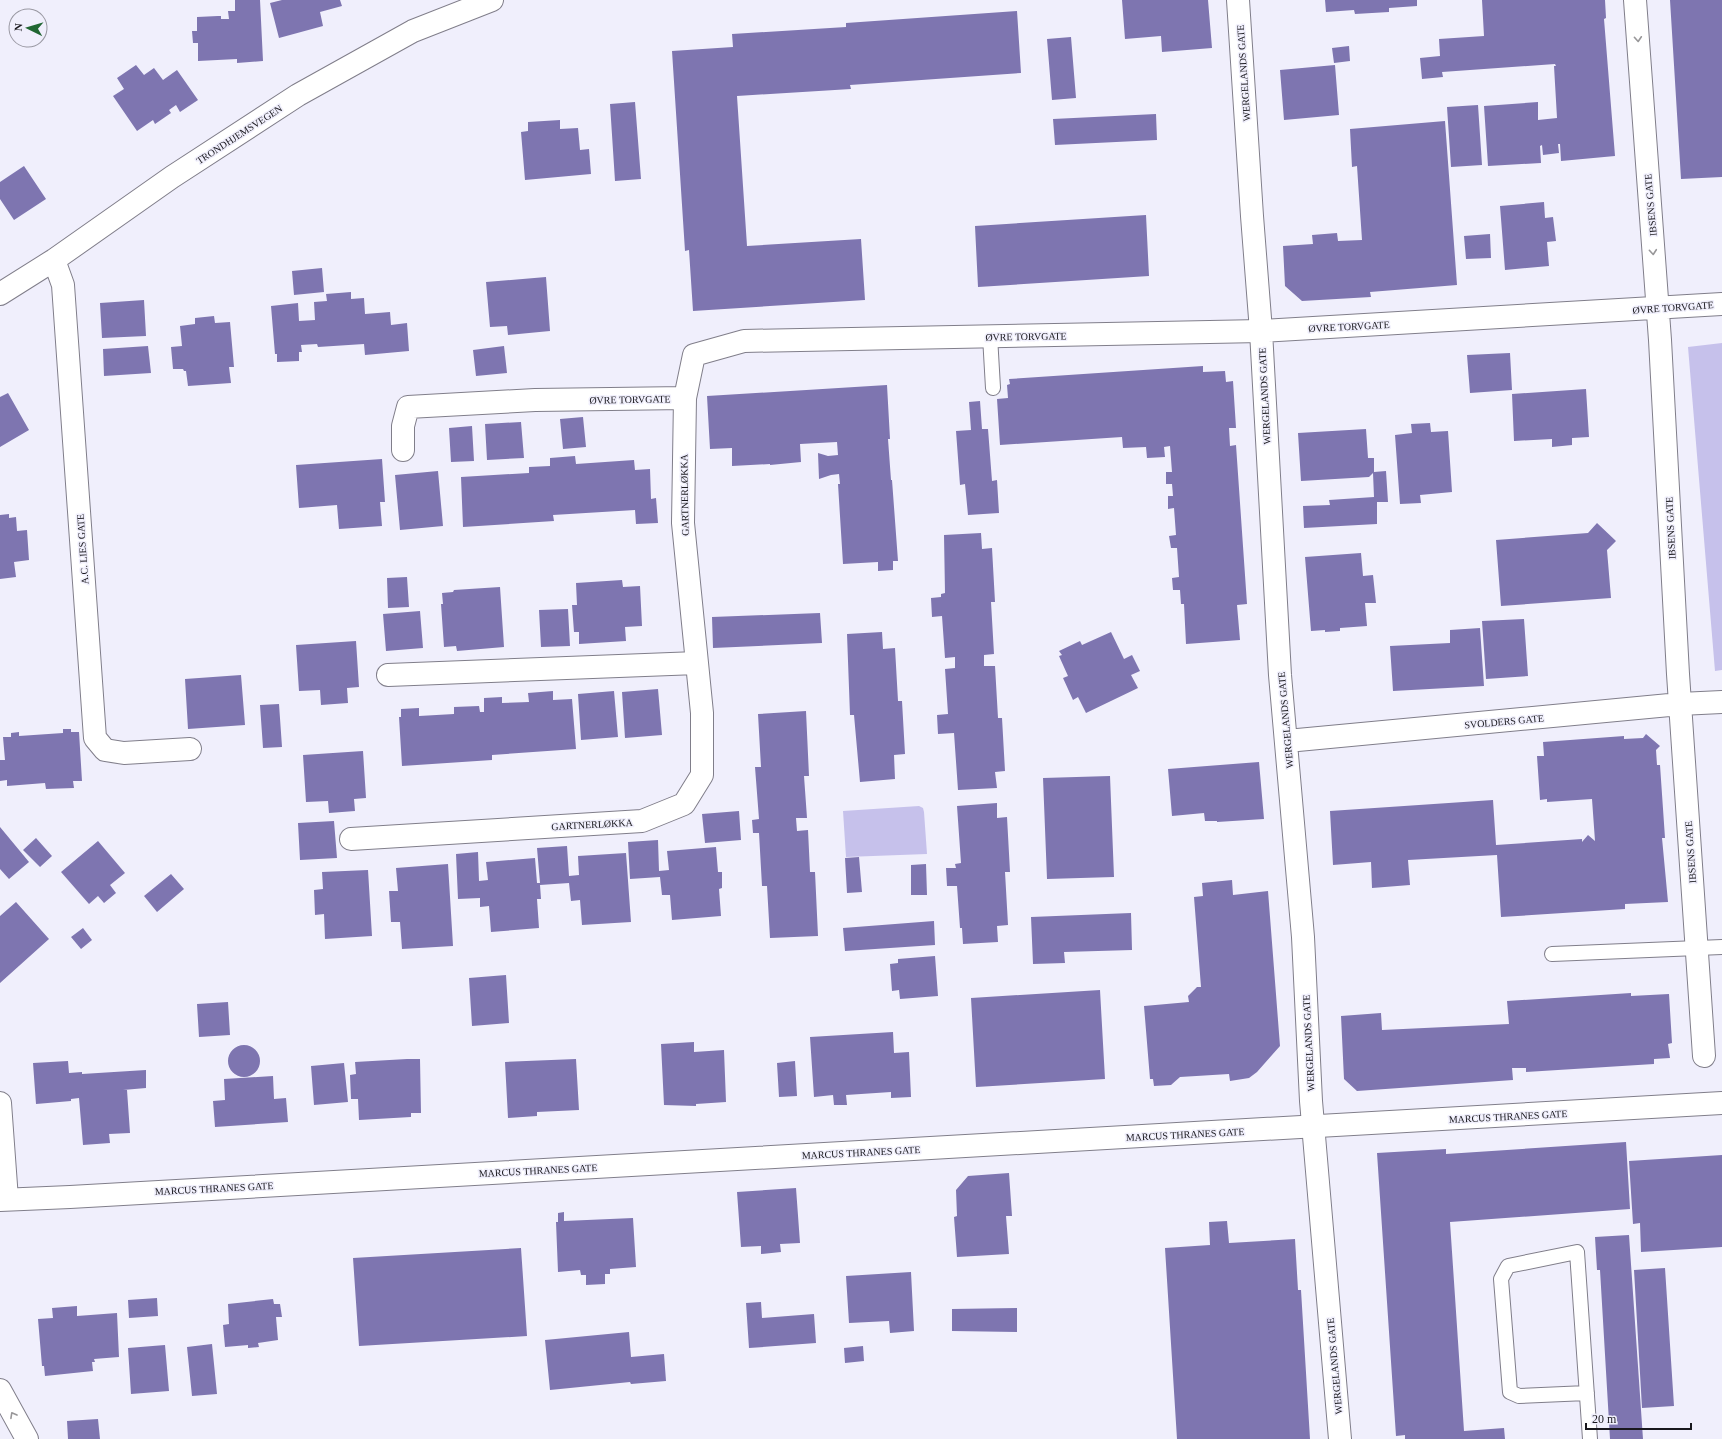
<svg xmlns="http://www.w3.org/2000/svg" width="1722" height="1439" font-family="Georgia,serif">
  <style>
    .green { fill: #c6c1eb }
    .building { fill: #7e75b0 }
    .lines { fill: none; stroke-linecap: round; stroke-linejoin: round }
    .lane-casing { stroke: #807e8a; stroke-width: 16 }
    .street-casing { stroke: #807e8a; stroke-width: 24 }
    .secondary-casing { stroke: #807e8a; stroke-width: 24 }
    .lane { stroke: #fff; stroke-width: 14 }
    .street { stroke: #fff; stroke-width: 22 }
    .secondary { stroke: #fff; stroke-width: 22 }
    .oneway { stroke: #989799 }
    .labels { text-anchor: middle; stroke-width: 3; stroke-linejoin: round; paint-order: stroke }
    .street-label { font-size: 10px; fill: #19181d; stroke: #f0effc }
  </style>
  <rect width="100%" height="100%" fill="#f0effc"/>
  <path class="green" d="M 1722,343 L 1722,670 L 1715,671 L 1688,347 Z
    M 919,806 L 923,808 L 924,812 L 927,854 L 846,857 L 843,811 Z"/>
  <path class="building" d="M 235,0 L 260,0 L 263,61 L 237,63 L 237,59 L 198,61 L 198,43 L 193,43 L 192,31 L 197,31 L 197,17 L 218,16 L 221,16 L 221,19 L 229,19 L 228,11 L 235,11 Z
    M 282,0 L 340,0 L 342,6 L 320,12 L 323,26 L 279,38 L 270,3 Z
    M 1122,0 L 1208,0 L 1212,48 L 1162,52 L 1161,36 L 1125,39 Z
    M 1325,0 L 1417,0 L 1417,6 L 1389,8 L 1389,12 L 1355,14 L 1354,10 L 1326,12 Z
    M 1482,0 L 1605,0 L 1606,18 L 1604,19 L 1615,156 L 1561,161 L 1560,144 L 1558,144 L 1559,153 L 1543,155 L 1542,145 L 1540,146 L 1541,163 L 1488,166 L 1484,106 L 1538,102 L 1538,120 L 1557,118 L 1554,66 L 1556,66 L 1555,64 L 1442,72 L 1443,77 L 1422,79 L 1420,58 L 1440,56 L 1439,39 L 1484,36 Z
    M 1670,0 L 1722,0 L 1722,177 L 1681,179 Z
    M 1017,11 L 1021,73 L 850,85 L 851,89 L 737,96 L 747,246 L 861,239 L 865,300 L 693,311 L 689,250 L 685,251 L 672,51 L 733,47 L 732,34 L 846,27 L 846,23 Z
    M 1071,37 L 1076,98 L 1052,100 L 1047,39 Z
    M 1349,46 L 1350,61 L 1334,63 L 1332,48 Z
    M 136,65 L 144,75 L 154,68 L 163,80 L 177,70 L 198,100 L 180,112 L 176,105 L 169,110 L 171,113 L 155,124 L 153,120 L 137,131 L 113,96 L 124,89 L 117,78 Z
    M 1335,65 L 1339,115 L 1284,120 L 1280,70 Z
    M 635,102 L 641,179 L 615,181 L 610,104 Z
    M 1478,105 L 1482,165 L 1451,167 L 1447,107 Z
    M 1156,114 L 1157,140 L 1055,145 L 1053,119 Z
    M 560,120 L 560,129 L 578,128 L 580,150 L 589,149 L 591,174 L 525,180 L 521,132 L 528,131 L 528,122 Z
    M 1445,121 L 1457,285 L 1370,292 L 1371,297 L 1302,301 L 1285,286 L 1283,246 L 1313,244 L 1312,235 L 1337,233 L 1338,241 L 1362,240 L 1357,166 L 1352,167 L 1350,129 Z
    M 24,166 L 46,199 L 14,220 L 0,199 L 0,182 Z
    M 1544,202 L 1545,218 L 1553,217 L 1556,241 L 1547,242 L 1549,266 L 1505,270 L 1500,206 Z
    M 1146,215 L 1149,276 L 978,287 L 975,226 Z
    M 1490,234 L 1491,258 L 1466,259 L 1464,236 Z
    M 322,268 L 324,292 L 294,295 L 292,271 Z
    M 546,277 L 550,331 L 508,335 L 507,326 L 490,327 L 486,282 Z
    M 351,292 L 351,299 L 364,298 L 365,314 L 390,312 L 391,325 L 407,323 L 409,351 L 365,355 L 364,344 L 318,347 L 317,344 L 301,345 L 302,352 L 299,352 L 299,361 L 277,362 L 277,354 L 275,354 L 271,306 L 298,303 L 299,321 L 315,320 L 314,302 L 327,301 L 326,294 Z
    M 144,300 L 146,336 L 102,338 L 100,303 Z
    M 214,316 L 215,323 L 230,322 L 234,367 L 229,367 L 231,383 L 188,386 L 186,371 L 184,371 L 183,369 L 173,369 L 171,347 L 182,346 L 180,326 L 195,324 L 195,318 Z
    M 148,346 L 151,373 L 104,376 L 103,349 Z
    M 504,346 L 507,373 L 476,376 L 473,350 Z
    M 1510,353 L 1512,390 L 1470,393 L 1467,355 Z
    M 1203,366 L 1203,372 L 1225,371 L 1226,382 L 1233,381 L 1236,428 L 1229,428 L 1230,446 L 1236,445 L 1247,604 L 1237,605 L 1240,640 L 1186,644 L 1184,604 L 1181,604 L 1180,590 L 1173,590 L 1172,578 L 1179,577 L 1177,548 L 1171,548 L 1169,536 L 1176,535 L 1174,508 L 1168,509 L 1168,496 L 1173,496 L 1172,484 L 1166,484 L 1166,472 L 1172,472 L 1170,446 L 1164,447 L 1165,457 L 1147,458 L 1146,447 L 1123,448 L 1122,437 L 1000,445 L 997,399 L 1008,398 L 1007,385 L 1010,384 L 1009,379 Z
    M 887,385 L 890,439 L 888,439 L 891,480 L 892,480 L 898,561 L 893,561 L 893,570 L 878,571 L 878,562 L 843,564 L 838,484 L 840,484 L 839,474 L 831,475 L 819,479 L 818,453 L 828,456 L 838,455 L 837,442 L 800,444 L 801,462 L 770,465 L 770,464 L 732,466 L 732,448 L 710,449 L 707,396 Z
    M 1586,389 L 1589,437 L 1572,438 L 1572,445 L 1552,447 L 1552,439 L 1514,441 L 1512,394 Z
    M 8,393 L 29,430 L 0,447 L 0,397 Z
    M 980,401 L 982,429 L 988,429 L 992,481 L 997,480 L 999,513 L 968,515 L 965,484 L 960,485 L 956,431 L 971,430 L 969,402 Z
    M 583,417 L 586,447 L 563,449 L 560,419 Z
    M 521,422 L 524,458 L 487,460 L 485,424 Z
    M 1430,423 L 1431,432 L 1448,431 L 1452,492 L 1420,495 L 1421,503 L 1400,504 L 1395,435 L 1412,433 L 1411,424 Z
    M 472,426 L 474,461 L 451,462 L 449,428 Z
    M 1366,429 L 1368,458 L 1374,458 L 1374,472 L 1386,471 L 1388,502 L 1377,502 L 1377,524 L 1304,528 L 1303,506 L 1330,505 L 1329,500 L 1374,497 L 1373,473 L 1369,477 L 1301,481 L 1298,433 Z
    M 575,456 L 576,464 L 634,460 L 635,470 L 650,469 L 651,499 L 656,498 L 658,523 L 636,524 L 635,510 L 553,515 L 554,521 L 463,527 L 461,477 L 529,473 L 529,467 L 550,466 L 550,458 Z
    M 382,459 L 385,502 L 380,502 L 382,526 L 339,529 L 337,505 L 299,508 L 296,465 Z
    M 438,471 L 443,526 L 400,530 L 395,475 Z
    M 9,514 L 9,518 L 16,517 L 17,531 L 27,530 L 29,560 L 14,562 L 16,577 L 0,579 L 0,515 Z
    M 1597,523 L 1616,541 L 1607,550 L 1611,598 L 1501,606 L 1496,540 L 1588,533 Z
    M 981,533 L 982,549 L 992,548 L 995,602 L 991,602 L 994,654 L 984,655 L 984,666 L 995,666 L 998,718 L 1002,718 L 1005,771 L 995,772 L 997,788 L 958,790 L 954,733 L 938,734 L 937,715 L 948,714 L 945,669 L 955,668 L 955,657 L 945,658 L 942,616 L 932,617 L 931,598 L 941,597 L 941,594 L 945,593 L 944,535 Z
    M 1361,553 L 1363,576 L 1373,575 L 1376,603 L 1365,603 L 1367,626 L 1340,628 L 1340,631 L 1325,632 L 1325,630 L 1311,631 L 1305,557 Z
    M 407,577 L 409,607 L 388,608 L 387,578 Z
    M 622,580 L 623,587 L 640,586 L 642,626 L 625,627 L 626,641 L 579,644 L 579,632 L 574,632 L 572,605 L 577,605 L 576,583 Z
    M 500,587 L 504,647 L 457,651 L 456,646 L 444,647 L 441,604 L 443,604 L 442,593 L 453,592 L 454,590 Z
    M 568,609 L 570,646 L 541,647 L 539,610 Z
    M 420,611 L 423,648 L 386,651 L 383,614 Z
    M 820,613 L 822,643 L 713,648 L 712,617 Z
    M 1524,619 L 1528,676 L 1486,679 L 1482,621 Z
    M 1480,628 L 1484,686 L 1393,691 L 1390,646 L 1450,643 L 1450,630 Z
    M 882,632 L 883,649 L 895,648 L 898,701 L 902,701 L 905,754 L 894,755 L 895,779 L 860,782 L 854,715 L 850,715 L 847,634 Z
    M 1111,632 L 1124,659 L 1132,655 L 1140,671 L 1131,675 L 1138,688 L 1086,713 L 1078,697 L 1073,700 L 1063,678 L 1068,676 L 1059,656 L 1062,655 L 1059,651 L 1080,641 L 1082,645 Z
    M 356,641 L 359,687 L 347,688 L 348,703 L 321,705 L 320,690 L 299,691 L 296,645 Z
    M 241,675 L 245,725 L 188,729 L 185,679 Z
    M 658,689 L 662,735 L 625,738 L 622,692 Z
    M 553,691 L 553,700 L 572,699 L 576,749 L 492,755 L 492,760 L 402,766 L 399,717 L 401,717 L 401,709 L 419,708 L 419,716 L 454,714 L 454,707 L 479,706 L 480,712 L 484,712 L 484,698 L 502,697 L 502,703 L 529,702 L 528,693 Z
    M 614,691 L 618,737 L 581,740 L 578,694 Z
    M 279,704 L 282,747 L 263,748 L 260,705 Z
    M 806,711 L 809,776 L 804,776 L 807,818 L 796,818 L 797,831 L 808,830 L 810,872 L 815,872 L 818,936 L 770,938 L 767,886 L 762,886 L 759,833 L 753,833 L 752,820 L 759,819 L 755,767 L 761,767 L 758,714 Z
    M 63,729 L 71,729 L 71,732 L 79,732 L 82,781 L 73,781 L 74,788 L 46,789 L 45,783 L 7,786 L 7,780 L 0,781 L 0,760 L 5,760 L 3,737 L 11,737 L 11,733 L 19,732 L 19,736 L 63,733 Z
    M 1646,734 L 1660,746 L 1656,750 L 1657,765 L 1660,765 L 1665,838 L 1662,838 L 1668,902 L 1625,904 L 1625,909 L 1501,917 L 1497,855 L 1408,860 L 1410,885 L 1372,888 L 1371,862 L 1333,865 L 1330,811 L 1493,800 L 1496,845 L 1582,839 L 1582,842 L 1588,835 L 1595,841 L 1592,799 L 1547,802 L 1547,799 L 1540,800 L 1537,756 L 1544,756 L 1543,742 L 1624,736 L 1624,739 L 1643,738 Z
    M 363,751 L 366,798 L 354,799 L 355,811 L 329,813 L 328,801 L 306,802 L 303,755 Z
    M 1259,762 L 1264,819 L 1217,822 L 1217,821 L 1205,821 L 1204,813 L 1172,816 L 1168,769 Z
    M 1110,776 L 1114,877 L 1047,879 L 1043,778 Z
    M 997,803 L 997,818 L 1007,817 L 1010,872 L 1005,872 L 1008,925 L 997,926 L 998,942 L 963,944 L 962,928 L 960,928 L 957,886 L 947,886 L 946,868 L 956,868 L 955,864 L 961,863 L 957,806 Z
    M 739,811 L 741,840 L 705,843 L 702,814 Z
    M 334,821 L 337,858 L 300,860 L 298,823 Z
    M 0,827 L 29,862 L 9,879 L 0,869 Z
    M 36,838 L 52,856 L 40,867 L 23,850 Z
    M 658,840 L 659,871 L 669,870 L 667,851 L 716,847 L 718,872 L 722,872 L 722,888 L 719,889 L 721,916 L 672,920 L 670,895 L 662,895 L 660,877 L 630,879 L 628,842 Z
    M 98,841 L 125,873 L 110,885 L 116,893 L 104,903 L 98,896 L 89,904 L 61,872 Z
    M 567,846 L 569,876 L 579,875 L 578,856 L 626,853 L 631,922 L 582,925 L 580,900 L 571,901 L 569,883 L 540,885 L 541,899 L 537,899 L 539,928 L 491,932 L 489,906 L 480,907 L 480,898 L 458,899 L 456,854 L 478,852 L 479,881 L 488,880 L 486,862 L 535,858 L 537,883 L 540,883 L 537,848 Z
    M 859,857 L 862,892 L 847,893 L 845,858 Z
    M 448,864 L 453,946 L 402,949 L 400,922 L 391,922 L 389,891 L 398,891 L 396,868 Z
    M 926,864 L 927,895 L 911,895 L 911,865 Z
    M 368,870 L 372,936 L 325,939 L 324,914 L 315,915 L 314,890 L 323,889 L 322,872 Z
    M 171,874 L 184,889 L 157,912 L 144,896 Z
    M 1232,880 L 1233,895 L 1268,891 L 1280,1046 L 1257,1072 L 1249,1078 L 1230,1081 L 1229,1074 L 1180,1077 L 1171,1085 L 1154,1086 L 1153,1079 L 1150,1079 L 1144,1006 L 1189,1002 L 1188,996 L 1197,987 L 1201,987 L 1194,897 L 1203,896 L 1202,883 Z
    M 16,902 L 49,939 L 0,983 L 0,916 Z
    M 1131,913 L 1132,950 L 1064,952 L 1065,963 L 1033,964 L 1031,917 Z
    M 934,921 L 935,945 L 845,951 L 843,928 Z
    M 83,928 L 92,940 L 81,949 L 71,937 Z
    M 935,956 L 938,996 L 900,999 L 899,990 L 892,991 L 890,964 L 898,963 L 898,959 Z
    M 506,975 L 509,1023 L 472,1026 L 469,978 Z
    M 1100,990 L 1105,1079 L 976,1087 L 971,998 Z
    M 1631,993 L 1631,996 L 1669,994 L 1672,1043 L 1668,1044 L 1670,1058 L 1654,1059 L 1654,1064 L 1526,1072 L 1526,1068 L 1512,1068 L 1513,1080 L 1357,1091 L 1344,1079 L 1341,1016 L 1381,1013 L 1382,1030 L 1509,1024 L 1507,1001 Z
    M 228,1002 L 230,1035 L 199,1037 L 197,1004 Z
    M 893,1032 L 894,1053 L 909,1052 L 911,1097 L 891,1098 L 891,1092 L 846,1095 L 847,1105 L 834,1105 L 833,1095 L 814,1097 L 810,1037 Z
    M 694,1042 L 694,1052 L 724,1050 L 726,1102 L 696,1104 L 696,1106 L 664,1105 L 661,1044 Z
    M228 1061a16 16 0 1 1 32 0a16 16 0 1 1-32 0Z
    M 407,1059 L 420,1059 L 421,1113 L 411,1113 L 411,1117 L 359,1120 L 358,1099 L 351,1099 L 350,1075 L 356,1074 L 355,1062 Z
    M 576,1059 L 579,1110 L 537,1112 L 537,1116 L 508,1118 L 505,1062 Z
    M 68,1061 L 69,1073 L 82,1072 L 82,1074 L 146,1070 L 146,1088 L 123,1090 L 127,1090 L 130,1133 L 109,1134 L 110,1143 L 83,1145 L 79,1098 L 71,1099 L 71,1101 L 36,1104 L 33,1063 Z
    M 795,1061 L 797,1096 L 779,1097 L 777,1063 Z
    M 344,1063 L 348,1102 L 314,1105 L 311,1066 Z
    M 273,1076 L 274,1099 L 286,1098 L 288,1122 L 215,1127 L 213,1101 L 225,1100 L 224,1079 Z
    M 1626,1142 L 1630,1209 L 1450,1222 L 1464,1431 L 1504,1428 L 1505,1439 L 1405,1439 L 1405,1435 L 1396,1436 L 1377,1153 L 1446,1149 L 1446,1154 Z
    M 1722,1155 L 1722,1247 L 1641,1252 L 1640,1223 L 1633,1224 L 1629,1161 Z
    M 1009,1173 L 1012,1216 L 1006,1216 L 1009,1254 L 957,1257 L 954,1217 L 957,1216 L 956,1190 L 968,1176 Z
    M 796,1188 L 800,1243 L 780,1244 L 781,1252 L 761,1254 L 761,1246 L 741,1247 L 737,1192 Z
    M 564,1212 L 564,1221 L 633,1218 L 636,1267 L 610,1269 L 610,1274 L 605,1274 L 605,1284 L 586,1285 L 586,1275 L 581,1275 L 580,1270 L 558,1272 L 556,1222 L 558,1222 L 558,1213 Z
    M 1227,1221 L 1229,1243 L 1295,1239 L 1298,1290 L 1301,1290 L 1310,1439 L 1177,1439 L 1165,1248 L 1210,1245 L 1209,1222 Z
    M 1629,1235 L 1643,1439 L 1610,1439 L 1600,1270 L 1597,1270 L 1595,1237 Z
    M 521,1248 L 527,1336 L 359,1346 L 353,1258 Z
    M 1665,1268 L 1674,1406 L 1642,1408 L 1634,1270 Z
    M 911,1272 L 914,1331 L 890,1333 L 889,1321 L 849,1323 L 846,1276 Z
    M 157,1298 L 158,1316 L 129,1318 L 128,1300 Z
    M 273,1299 L 274,1304 L 280,1304 L 282,1317 L 276,1317 L 278,1340 L 258,1343 L 259,1347 L 248,1348 L 248,1345 L 225,1347 L 223,1325 L 229,1324 L 228,1304 Z
    M 761,1302 L 762,1318 L 814,1314 L 816,1343 L 749,1348 L 746,1303 Z
    M 77,1306 L 77,1316 L 117,1313 L 119,1357 L 94,1359 L 95,1362 L 92,1362 L 93,1371 L 45,1376 L 44,1366 L 42,1366 L 38,1319 L 53,1318 L 52,1308 Z
    M 1017,1308 L 1017,1332 L 952,1331 L 952,1309 Z
    M 629,1332 L 631,1357 L 664,1354 L 666,1381 L 631,1384 L 630,1382 L 550,1390 L 545,1340 Z
    M 212,1344 L 217,1394 L 192,1396 L 187,1347 Z
    M 165,1345 L 169,1391 L 131,1394 L 128,1348 Z
    M 863,1346 L 864,1361 L 845,1363 L 844,1348 Z
    M 98,1419 L 100,1439 L 68,1439 L 67,1421 Z"/>
  <g class="lines">
    <defs>
      <path id="lane" d="M 990,336 L 993,388
        M 1552,954 L 1722,947
        M 1587,1393 L 1519,1396 L 1510,1392 L 1501,1279 L 1508,1266 L 1577,1252 L 1590,1439"/>
      <path id="street" d="M 1238,0 L 1252,216 L 1261,331 L 1280,675 L 1303,937 L 1311,1101 L 1340,1439
        M 1635,0 L 1660,340 L 1678,674 L 1704,1056
        M 54,260 L 63,285 L 95,738 L 105,750 L 124,753 L 190,749
        M 0,294 L 54,260 L 172,177 L 298,95 L 413,31 L 492,0
        M 403,450 L 403,426 L 408,407 L 535,400 L 685,398 L 694,355 L 744,341 L 1261,331 L 1722,304
        M 388,675 L 697,663
        M 1287,741 L 1680,704 L 1722,702
        M 351,839 L 642,821 L 684,804 L 702,775 L 702,713 L 683,523 L 685,398
        M 0,1103 L 7,1199
        M 0,1390 L 27,1439"/>
      <path id="secondary" d="M 0,1200 L 70,1197 L 1722,1103"/>
    </defs>
    <use href="#lane" class="lane-casing"/>
    <use href="#street" class="street-casing"/>
    <use href="#secondary" class="secondary-casing"/>
    <use href="#lane" class="lane"/>
    <use href="#street" class="street"/>
    <use href="#secondary" class="secondary"/>
  </g>
  <defs><path id="oneway-chevron" d="M-2-3.5L2.5 0L-2 3.5" fill="none" stroke-width="1.6" stroke-linecap="round" stroke-linejoin="round"/></defs>
  <g class="oneway">
    <use href="#oneway-chevron" transform="translate(1638 39) rotate(86)"/>
    <use href="#oneway-chevron" transform="translate(1653 252) rotate(85)"/>
    <use href="#oneway-chevron" transform="translate(13 1415) rotate(-119)"/>
  </g>
  <g class="labels">
    <g class="street-label">
      <text transform="translate(1243 73) rotate(-94)" y="4">WERGELANDS GATE</text>
      <text transform="translate(239 134) rotate(-33)" y="4">TRONDHJEMSVEGEN</text>
      <text transform="translate(1650 205) rotate(-95)" y="4">IBSENS GATE</text>
      <text transform="translate(1673 307) rotate(-4)" y="4">ØVRE TORVGATE</text>
      <text transform="translate(1349 326) rotate(-3)" y="4">ØVRE TORVGATE</text>
      <text transform="translate(1026 336) rotate(-1)" y="4">ØVRE TORVGATE</text>
      <text transform="translate(1264 396) rotate(-93)" y="4">WERGELANDS GATE</text>
      <text transform="translate(630 399) rotate(-1)" y="4">ØVRE TORVGATE</text>
      <text transform="translate(684 495) rotate(-91)" y="4">GARTNERLØKKA</text>
      <text transform="translate(1670 528) rotate(-93)" y="4">IBSENS GATE</text>
      <text transform="translate(82 549) rotate(-94)" y="4">A.C. LIES GATE</text>
      <text transform="translate(1285 720) rotate(-95)" y="4">WERGELANDS GATE</text>
      <text transform="translate(1504 721) rotate(-5)" y="4">SVOLDERS GATE</text>
      <text transform="translate(592 824) rotate(-3)" y="4">GARTNERLØKKA</text>
      <text transform="translate(1690 852) rotate(-94)" y="4">IBSENS GATE</text>
      <text transform="translate(1308 1043) rotate(-93)" y="4">WERGELANDS GATE</text>
      <text transform="translate(1508 1116) rotate(-3)" y="4">MARCUS THRANES GATE</text>
      <text transform="translate(1185 1134) rotate(-3)" y="4">MARCUS THRANES GATE</text>
      <text transform="translate(861 1152) rotate(-3)" y="4">MARCUS THRANES GATE</text>
      <text transform="translate(538 1170) rotate(-3)" y="4">MARCUS THRANES GATE</text>
      <text transform="translate(214 1188) rotate(-3)" y="4">MARCUS THRANES GATE</text>
      <text transform="translate(1334 1366) rotate(-95)" y="4">WERGELANDS GATE</text>
    </g>
  </g>
  <g transform="translate(28 28) rotate(275)"><circle r="19" fill="#f0effc" stroke="#9a99a3"/>
  <path d="M0-3L7 15L0 10L-7 15Z" fill="#206632"/>
  <text y="-6" font-size="11" font-weight="bold" text-anchor="middle" fill="#19181d">N</text>
  </g>
  <path d="M1586 1423v6h105v-6" fill="none" stroke="#19181d" stroke-width="2"/>
  <text x="1592" y="1423" font-size="12" fill="#19181d" stroke="#f0effc" stroke-width="3" paint-order="stroke">20 m</text>
</svg>
